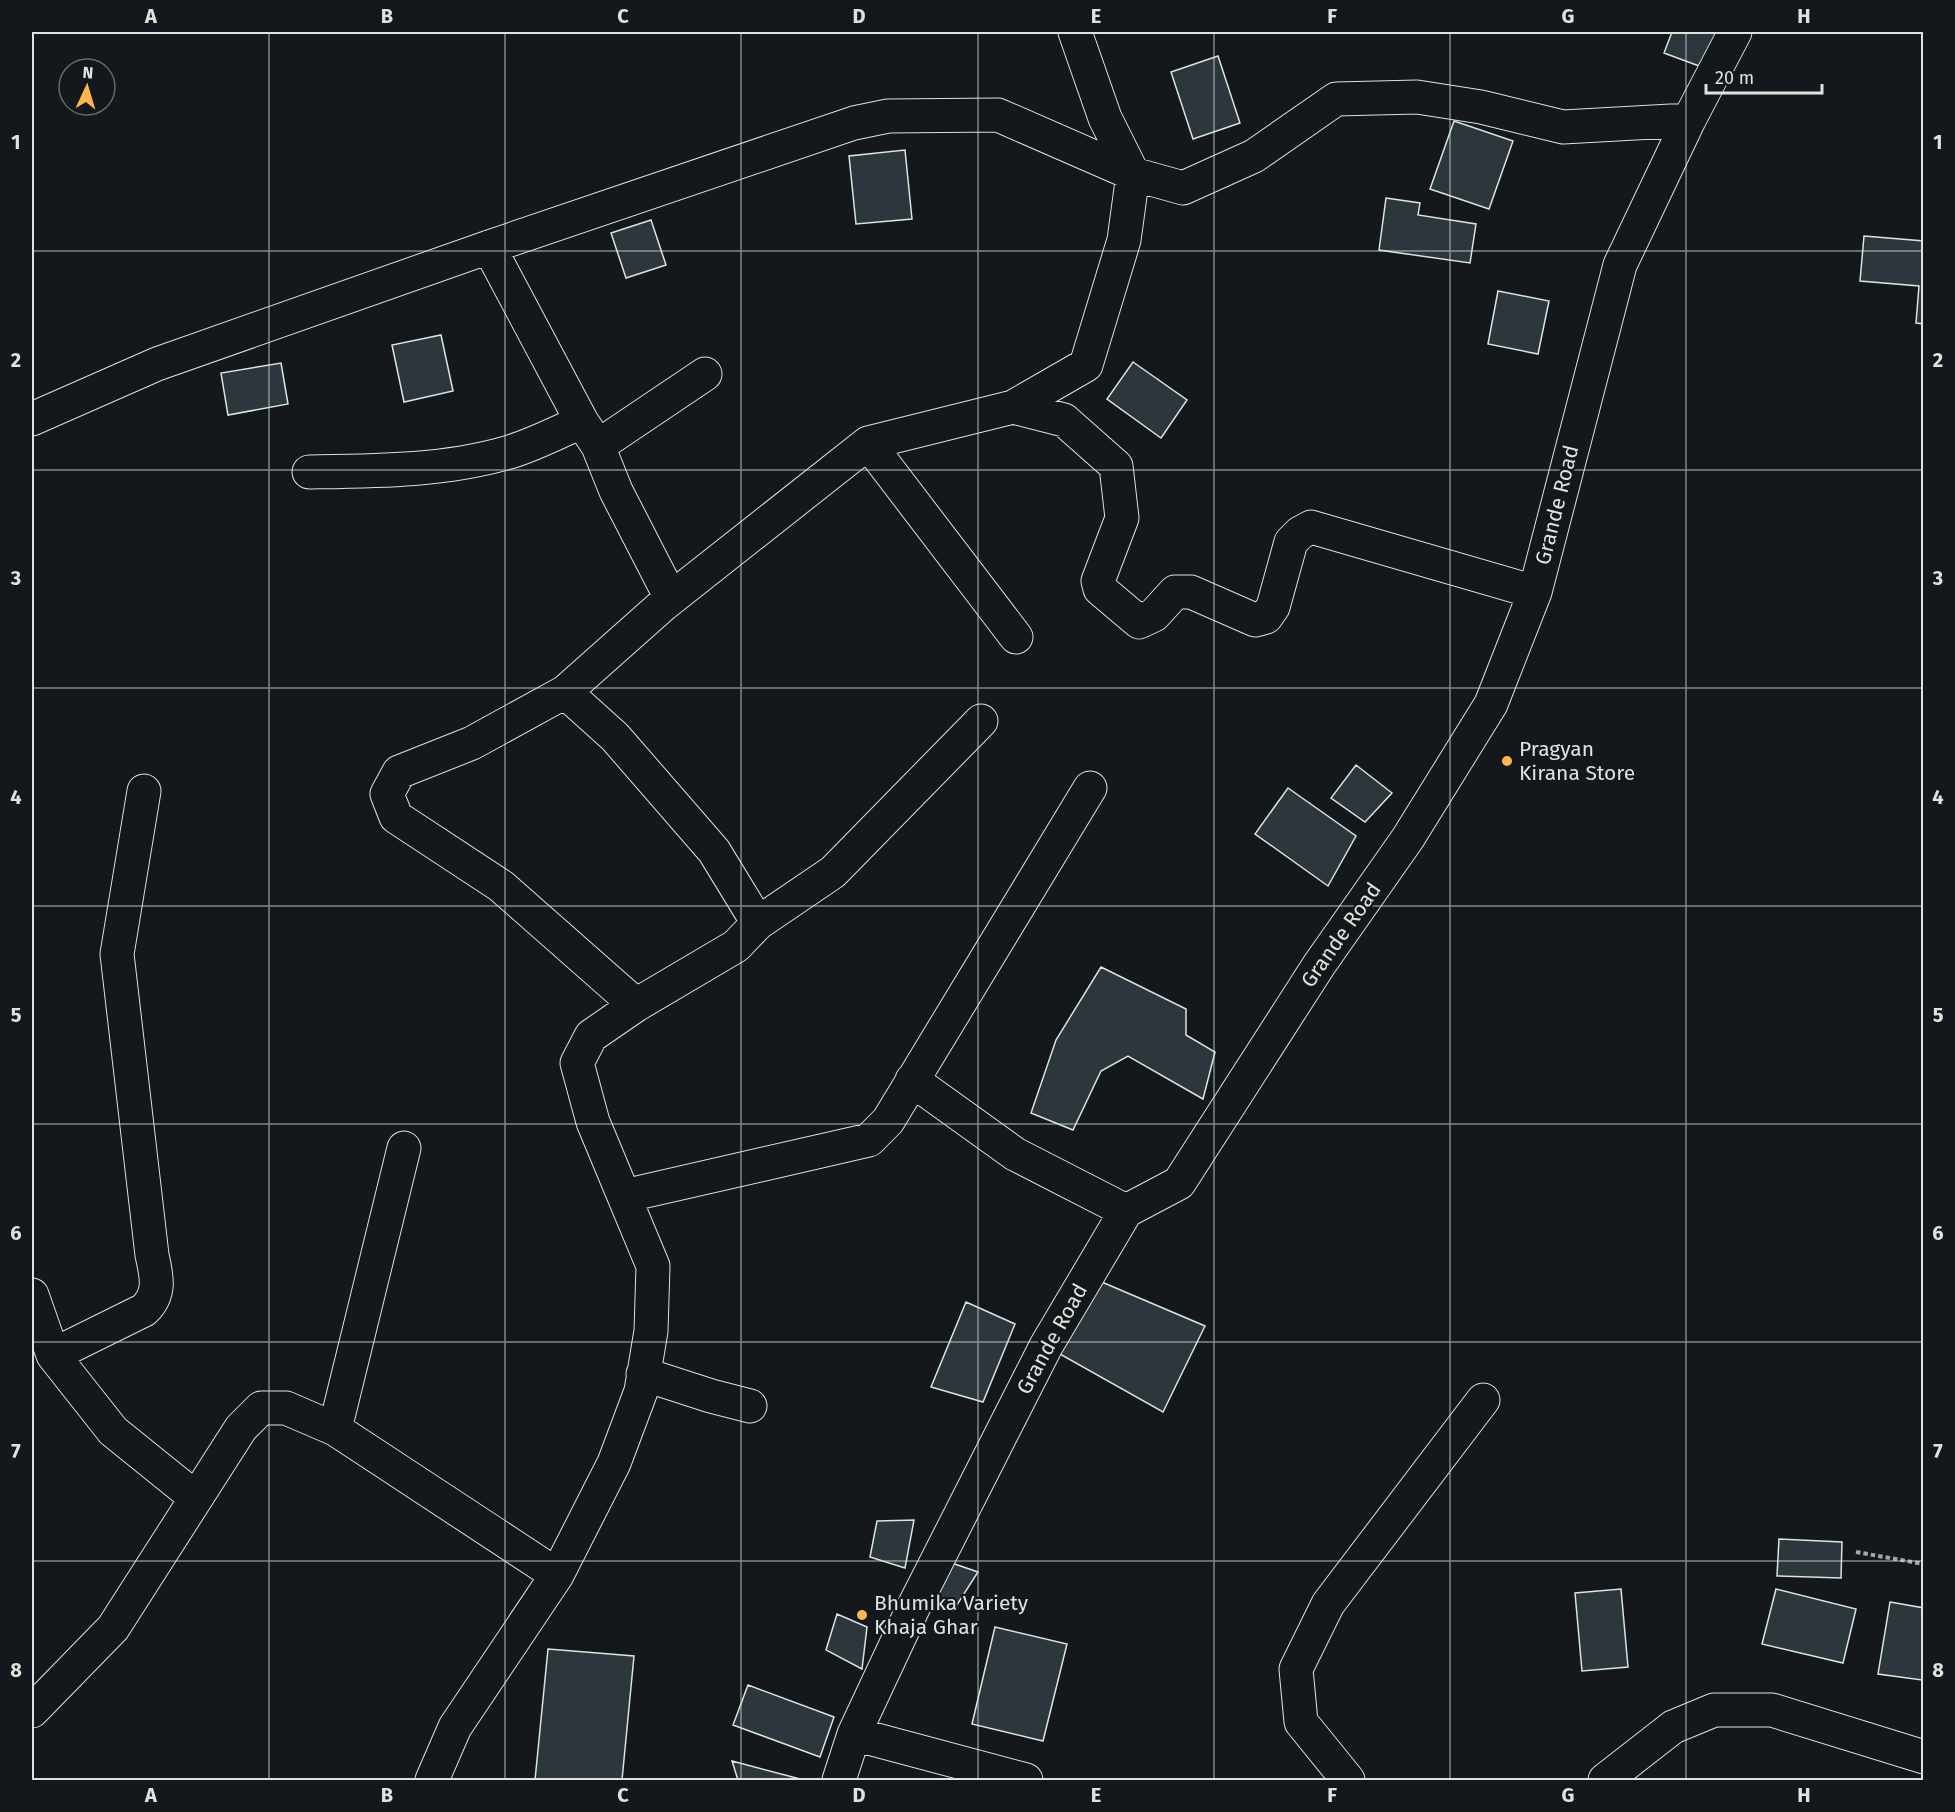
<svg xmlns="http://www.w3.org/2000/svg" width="1955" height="1812" font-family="'Fira Sans',sans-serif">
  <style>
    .building { fill: #2c363c; stroke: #d8e6dc; stroke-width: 1.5 }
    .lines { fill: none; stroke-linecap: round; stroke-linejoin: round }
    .minor-casing { stroke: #d8e6dc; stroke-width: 35 }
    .path { stroke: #9da8a2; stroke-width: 4; stroke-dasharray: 4.5 3; stroke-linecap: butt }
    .minor { stroke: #14181c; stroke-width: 33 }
    .grid { fill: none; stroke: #d8e6dc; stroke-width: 1.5; stroke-opacity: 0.55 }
    .poi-dot { fill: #ffb74d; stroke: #14181c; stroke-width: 2 }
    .labels { text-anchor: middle; stroke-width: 4.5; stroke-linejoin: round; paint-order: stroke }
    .street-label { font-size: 21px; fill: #d8e6dc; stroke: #14181c }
    .poi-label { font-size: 21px; fill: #d8e6dc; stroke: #14181c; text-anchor: start }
    .neatline { fill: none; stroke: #d8e6dc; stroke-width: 2 }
    .grid-label { font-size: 20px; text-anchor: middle; font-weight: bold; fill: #d8e6dc }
  </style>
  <rect width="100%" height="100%" fill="#14181c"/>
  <path class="building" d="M 1672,32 L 1727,32 L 1710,70 L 1664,53 Z
    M 1218,56 L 1240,123 L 1193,139 L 1171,72 Z
    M 1454,121 L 1513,141 L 1489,209 L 1430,189 Z
    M 905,150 L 912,219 L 856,224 L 849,156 Z
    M 1386,198 L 1420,203 L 1418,215 L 1476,224 L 1470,263 L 1379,250 Z
    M 651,220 L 666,265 L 626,278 L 611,233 Z
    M 1864,236 L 1924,241 L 1924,324 L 1916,323 L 1919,286 L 1860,281 Z
    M 1498,291 L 1549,301 L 1538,354 L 1488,344 Z
    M 441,335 L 453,391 L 404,402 L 392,345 Z
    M 1133,362 L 1187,400 L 1161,438 L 1107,399 Z
    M 281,363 L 288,404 L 228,415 L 221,373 Z
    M 1356,765 L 1392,793 L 1365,822 L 1331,798 Z
    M 1288,788 L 1356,836 L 1328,886 L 1255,834 Z
    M 1101,967 L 1186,1009 L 1186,1035 L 1215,1052 L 1203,1099 L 1128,1056 L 1101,1071 L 1073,1130 L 1031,1113 L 1056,1040 Z
    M 1097,1280 L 1205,1326 L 1163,1412 L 1051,1349 Z
    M 966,1302 L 1015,1324 L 983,1402 L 931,1387 Z
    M 914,1520 L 905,1568 L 870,1557 L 877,1521 Z
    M 1779,1539 L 1842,1542 L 1841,1578 L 1777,1576 Z
    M 943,1560 L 978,1572 L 953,1611 L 931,1600 Z
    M 1621,1589 L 1628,1667 L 1582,1671 L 1575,1593 Z
    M 1776,1589 L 1856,1609 L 1843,1663 L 1762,1644 Z
    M 1890,1602 L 1924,1608 L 1924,1669 L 1922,1680 L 1878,1674 Z
    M 837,1614 L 867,1627 L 862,1669 L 826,1650 Z
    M 995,1627 L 1067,1644 L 1043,1741 L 972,1724 Z
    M 548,1649 L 634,1656 L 622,1780 L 535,1780 Z
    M 748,1685 L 834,1717 L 820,1757 L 733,1725 Z
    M 732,1761 L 804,1780 L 738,1780 Z"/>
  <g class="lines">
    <defs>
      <path id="minor" d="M 489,247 L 582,422 L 598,446 L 616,491 L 671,598
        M 1013,407 L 1086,365 L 1124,240 L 1133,174 L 1105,118 L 1075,32
        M 32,419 L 157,364 L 489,247 L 854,123 L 888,116 L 998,115 L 1133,174 L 1183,188 L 1254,156 L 1336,99 L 1417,97 L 1481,107 L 1563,127 L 1689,120
        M 868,443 L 1016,637
        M 598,446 L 705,374
        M 309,472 C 374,471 443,471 506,453 C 532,446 557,432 582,422
        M 565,692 L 615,737 L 714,851 L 758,923
        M 636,1005 L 736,946 L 758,923 L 833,872 L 981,721
        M 912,1080 L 1015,1154 L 1126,1211
        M 624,1196 L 869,1140 L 888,1121 L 1090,788
        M 32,1295 L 53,1355 L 113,1431 L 196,1498
        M 53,1355 L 144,1310 C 161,1294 157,1277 152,1255 L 117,954 L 144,791
        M 643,1374 L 711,1396 L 750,1406
        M 335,1429 L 404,1148
        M 32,1711 L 113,1628 L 241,1428 L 261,1408 L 286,1408 L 335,1429 L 557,1575
        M 854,1734 L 1026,1780
        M 432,1780 L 455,1727 L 557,1575 L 614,1463 L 641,1391 L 651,1331 L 653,1266 L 593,1122 L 577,1063 L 591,1036 L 636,1005 L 501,886 L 396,817 L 387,794 L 399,772 L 472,743 L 565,692 L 664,604 L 868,443 L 1013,407 L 1064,420 L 1116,466 L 1122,518 L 1098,581 L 1100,589 L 1139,622 L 1154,615 L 1175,592 L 1191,592 L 1255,620 L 1266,617 L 1273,607 L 1291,542 L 1300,533 L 1311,527 L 1535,592
        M 839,1780 L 854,1734 L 914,1606 L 1046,1346 L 1126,1211 L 1179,1183 L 1319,965 L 1408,838 L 1491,704 L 1535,592 L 1620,265 L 1689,120 L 1735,32
        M 1348,1780 L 1301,1722 L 1296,1669 L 1328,1604 L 1483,1400
        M 1605,1780 L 1673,1727 L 1714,1710 L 1772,1710 L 1924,1757"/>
    </defs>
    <use href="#minor" class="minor-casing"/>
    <path class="path" d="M 1856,1552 L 1924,1564"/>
    <use href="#minor" class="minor"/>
  </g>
  <path class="grid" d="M 269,32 L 269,1780M 505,32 L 505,1780M 741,32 L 741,1780M 978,32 L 978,1780M 1214,32 L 1214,1780M 1450,32 L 1450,1780M 1686,32 L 1686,1780M 32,251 L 1924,251M 32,470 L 1924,470M 32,688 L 1924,688M 32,906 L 1924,906M 32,1124 L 1924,1124M 32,1342 L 1924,1342M 32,1561 L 1924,1561"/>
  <g class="poi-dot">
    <circle cx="1507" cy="761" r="6"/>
    <circle cx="862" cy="1615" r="6"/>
  </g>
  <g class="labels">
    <g class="street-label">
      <text transform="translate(1557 505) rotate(-76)" y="7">Grande Road</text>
      <text transform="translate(1341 935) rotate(-55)" y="7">Grande Road</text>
      <text transform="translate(1052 1339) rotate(-61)" y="7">Grande Road</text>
    </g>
    <g class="poi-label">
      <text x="1519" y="756">Pragyan<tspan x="1519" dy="24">Kirana Store</tspan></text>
      <text x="874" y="1610">Bhumika Variety<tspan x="874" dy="24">Khaja Ghar</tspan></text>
    </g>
  </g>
  <rect width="1955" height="1812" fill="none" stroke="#14181c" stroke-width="66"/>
  <g transform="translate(87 87) rotate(4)"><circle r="28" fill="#14181c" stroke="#626a69" stroke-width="1.5"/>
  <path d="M0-4.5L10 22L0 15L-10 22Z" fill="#ffb74d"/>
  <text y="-9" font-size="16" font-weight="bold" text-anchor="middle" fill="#d8e6dc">N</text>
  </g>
  <path d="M1706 84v9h116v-9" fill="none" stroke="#d8e6dc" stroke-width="3"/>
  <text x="1715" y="84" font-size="18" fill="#d8e6dc" stroke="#14181c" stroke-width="4.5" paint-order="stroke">20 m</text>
  <rect x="33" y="33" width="1889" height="1746" class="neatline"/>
  <g class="grid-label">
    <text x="151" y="23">A</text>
    <text x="387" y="23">B</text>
    <text x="623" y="23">C</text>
    <text x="859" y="23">D</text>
    <text x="1096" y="23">E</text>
    <text x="1332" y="23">F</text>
    <text x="1568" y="23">G</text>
    <text x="1804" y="23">H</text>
    <text x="16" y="149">1</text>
    <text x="1938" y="149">1</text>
    <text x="16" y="367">2</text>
    <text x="1938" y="367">2</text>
    <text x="16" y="585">3</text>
    <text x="1938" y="585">3</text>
    <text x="16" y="804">4</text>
    <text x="1938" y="804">4</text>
    <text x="16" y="1022">5</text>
    <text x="1938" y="1022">5</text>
    <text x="16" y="1240">6</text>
    <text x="1938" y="1240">6</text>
    <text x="16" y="1458">7</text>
    <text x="1938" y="1458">7</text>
    <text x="16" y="1677">8</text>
    <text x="1938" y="1677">8</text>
    <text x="151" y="1802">A</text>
    <text x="387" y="1802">B</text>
    <text x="623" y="1802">C</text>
    <text x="859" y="1802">D</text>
    <text x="1096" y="1802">E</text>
    <text x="1332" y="1802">F</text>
    <text x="1568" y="1802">G</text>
    <text x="1804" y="1802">H</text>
  </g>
</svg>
